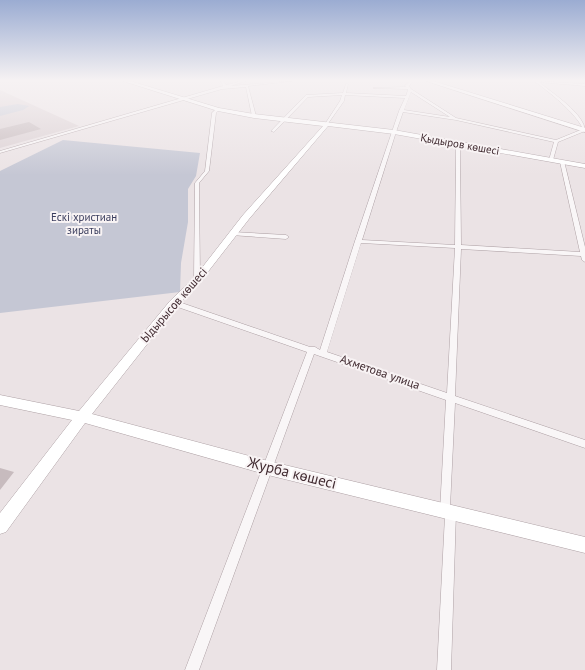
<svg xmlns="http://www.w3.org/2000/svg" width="585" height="670" font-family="'PT Sans',sans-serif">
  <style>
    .built { fill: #dcd1d4 }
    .green { fill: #c5c7d4 }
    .building { fill: #c7bbbe }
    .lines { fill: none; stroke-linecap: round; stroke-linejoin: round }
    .street-casing { stroke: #aea1a5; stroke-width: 1 }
    .secondary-casing { stroke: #aea1a5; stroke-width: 1 }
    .street { fill: #f9f6f7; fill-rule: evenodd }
    .secondary { fill: #fff; fill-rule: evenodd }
    .labels { text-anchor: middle; stroke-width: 4; stroke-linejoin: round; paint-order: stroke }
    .far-street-label { font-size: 11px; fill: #422c32; stroke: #f8f3f4 }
    .far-park-label { font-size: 11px; fill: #3a3d5d; stroke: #f8f3f4 }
    .street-label { font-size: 12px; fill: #422c32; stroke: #f8f3f4 }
    .near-street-label { font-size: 15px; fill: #422c32; stroke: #f8f3f4 }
  </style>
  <rect width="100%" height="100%" fill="#ebe3e5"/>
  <path class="built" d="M 0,90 L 79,126 L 0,148 Z"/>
  <path class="green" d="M 18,104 L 29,106 L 23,110 L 0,116 L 0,107 Z
    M 63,140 L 200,153 L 196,176 L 188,189 L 188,222 L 181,263 L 180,292 L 0,313 L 0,171 Z"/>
  <path class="building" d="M 29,122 L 41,129 L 0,140 L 0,129 Z
    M 0,468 L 14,472 L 0,490 Z"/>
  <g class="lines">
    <defs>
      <path id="street" d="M 221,81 L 224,81 L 226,85 L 242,81 L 246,81 L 230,86 L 292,81 L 248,86 L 256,116 L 254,117 L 252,116 L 246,87 L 222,89 L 0,153 L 0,151 L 223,86 Z
        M 410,81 L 413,81 L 409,86 L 411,89 L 456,118 L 556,140 L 583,129 C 576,113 548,91 534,81 L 585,84 L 585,86 L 539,82 C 552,93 585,114 585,131 L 558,142 L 553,160 L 551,161 L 549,160 L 554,142 L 456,120 L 403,112 L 396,132 L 362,240 L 455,245 L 456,148 L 462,143 L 464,144 L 460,148 L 461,245 L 580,252 L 560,162 L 564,161 L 585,247 L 585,262 L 582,260 L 581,256 L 461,249 L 455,396 L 585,440 L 585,448 L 455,403 L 450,507 L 455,508 L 456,512 L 451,670 L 437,670 L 445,516 L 441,515 L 440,511 L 446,400 L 314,354 L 199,670 L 185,670 L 307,352 L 172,305 L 171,303 L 172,301 L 176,301 L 310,347 L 315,347 L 320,350 L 355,241 L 399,111 L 405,98 L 345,95 L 344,101 L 327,125 L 325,124 L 340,101 L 342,95 L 308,97 L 274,132 L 271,131 L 306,95 L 343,93 L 346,84 L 347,83 L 348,84 L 346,93 L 406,96 L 408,90 L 408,89 L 373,88 L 406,87 L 405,86 ZM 411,92 L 450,117 L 404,110 ZM 361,243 L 455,248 L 447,393 L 327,352 Z
        M 217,108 L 220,109 L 216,113 L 209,171 L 199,183 L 200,280 L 197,282 L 194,280 L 195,183 L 205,171 L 212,113 Z
        M 233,232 L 286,235 L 289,237 L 286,239 L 231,235 L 230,234 Z"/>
      <path id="secondary" d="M 123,81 L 130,81 L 219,108 L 254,114 L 394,130 L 585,164 L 585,168 L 394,134 L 328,126 L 249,219 L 200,282 L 178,305 L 92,414 L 268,461 L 585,537 L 585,553 L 268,475 L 85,423 L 6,532 L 0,534 L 0,513 L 72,420 L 0,405 L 0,395 L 79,411 L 170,301 L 194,278 L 243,215 L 323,126 L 254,118 L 218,111 Z
        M 426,81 L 433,81 L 585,128 L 585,132 Z"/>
    </defs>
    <use href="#street" class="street-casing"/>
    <use href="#secondary" class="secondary-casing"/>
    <use href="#street" class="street"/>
    <use href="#secondary" class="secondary"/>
  </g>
  <linearGradient id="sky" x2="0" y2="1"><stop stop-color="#9bacd2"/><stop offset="0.46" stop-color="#f6f2f3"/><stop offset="1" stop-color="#f6f2f3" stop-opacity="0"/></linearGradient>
  <rect width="585" height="175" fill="url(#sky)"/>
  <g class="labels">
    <g class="far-street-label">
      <text transform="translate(460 144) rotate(10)" y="4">Қыдыров көшесі</text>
    </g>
    <g class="far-park-label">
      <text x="84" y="221">Ескі христиан<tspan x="84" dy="13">зираты</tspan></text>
    </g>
    <g class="street-label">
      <text transform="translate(174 305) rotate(-49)" y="4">Ыдырысов көшесі</text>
      <text transform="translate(380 372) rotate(19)" y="4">Ахметова улица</text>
    </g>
    <g class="near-street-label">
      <text transform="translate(292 473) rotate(14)" y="5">Журба көшесі</text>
    </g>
  </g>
</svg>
